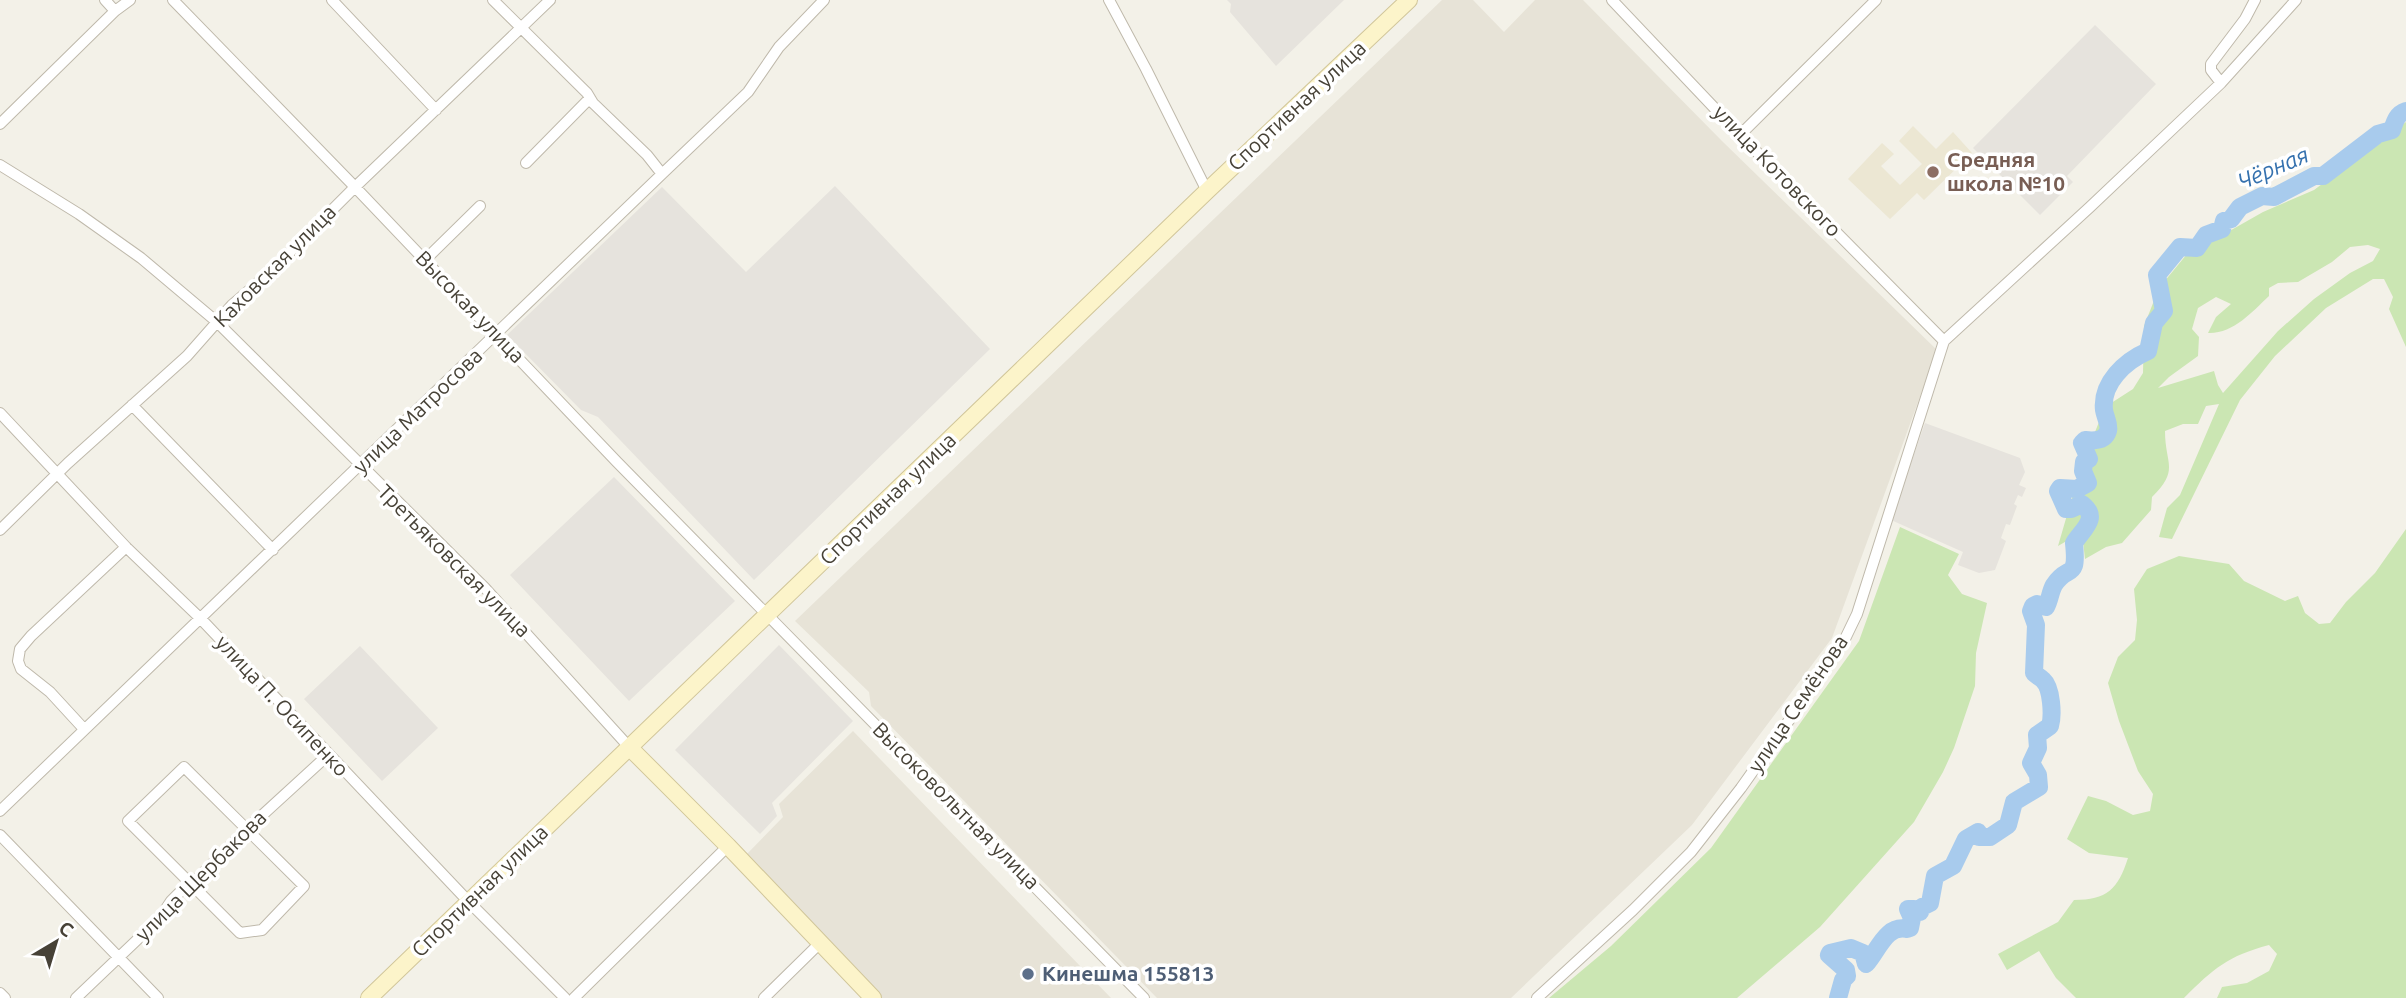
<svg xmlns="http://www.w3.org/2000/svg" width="2406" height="998" font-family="Ubuntu,sans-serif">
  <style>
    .residential { fill: #e7e3d7 }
    .industrial { fill: #e6e3dd }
    .education { fill: #ece7d3 }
    .green { fill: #cbe6b3; fill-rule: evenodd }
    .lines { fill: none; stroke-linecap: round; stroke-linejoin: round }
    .river { stroke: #a8cbed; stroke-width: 18 }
    .street-casing { stroke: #bfb9ab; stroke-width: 12 }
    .secondary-casing { stroke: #d1c69a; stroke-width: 18 }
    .street { stroke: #fff; stroke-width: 10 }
    .secondary { stroke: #fcf4ca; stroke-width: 16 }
    .education-dot { fill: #8d6e63; stroke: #fff; stroke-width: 2.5 }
    .service-dot { fill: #5c6f8a; stroke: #fff; stroke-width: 2.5 }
    .labels { text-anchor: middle; stroke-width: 7; stroke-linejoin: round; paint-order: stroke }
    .street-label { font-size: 21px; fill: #474237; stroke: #fff }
    .education-label { font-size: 21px; font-weight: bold; fill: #785e54; stroke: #fff; text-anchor: start }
    .service-label { font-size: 21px; font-weight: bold; fill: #4e5e75; stroke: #fff; text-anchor: start }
    .water-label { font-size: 23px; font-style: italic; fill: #3571ae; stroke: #fff }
  </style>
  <rect width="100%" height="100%" fill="#f3f1e8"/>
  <path class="residential" d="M 1442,0 L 1473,0 L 1504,32 L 1535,0 L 1583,0 L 1722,141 L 1937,350 L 1832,638 L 1692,825 L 1511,998 L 1157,998 L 871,706 L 869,692 L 795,621 Z
    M 853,731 L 1111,998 L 882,998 L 746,855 L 783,817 L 779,804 Z"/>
  <path class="industrial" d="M 1227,0 L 1344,0 L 1276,66 L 1230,12 L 1231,4 Z
    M 2095,25 L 2156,84 L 2067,176 L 2073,182 L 2040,215 L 1973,148 Z
    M 835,186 L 990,349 L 754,580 L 598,417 L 581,410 L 507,335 L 662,187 L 746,272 Z
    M 1925,423 L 2020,458 L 2025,472 L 2019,485 L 2026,488 L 2022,497 L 2018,495 L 2014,504 L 2017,506 L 2010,525 L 2006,524 L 2001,538 L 2006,541 L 1995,570 L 1979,573 L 1958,565 L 1963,552 L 1891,520 Z
    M 614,477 L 735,601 L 629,701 L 510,575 Z
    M 779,645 L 853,721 L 772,803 L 777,816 L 760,834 L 675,750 Z
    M 360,646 L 438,728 L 382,781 L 304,699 Z"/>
  <path class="education" d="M 1913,126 L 1936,149 L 1953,132 L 1972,153 L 1924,200 L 1917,193 L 1890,219 L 1848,179 L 1882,143 L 1894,154 L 1881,166 L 1900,185 L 1922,164 L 1899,141 Z"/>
  <path class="green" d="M 2406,122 L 2406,347 L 2389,309 L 2393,297 L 2384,279 L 2373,279 L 2326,308 L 2275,356 L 2240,400 L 2172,539 L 2159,537 L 2167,508 L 2180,495 L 2219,404 L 2206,406 L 2198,424 L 2183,424 L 2165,431 C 2165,465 2180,469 2152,497 L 2151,510 L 2122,543 L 2106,547 L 2085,559 L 2082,532 L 2058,546 L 2081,467 L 2105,407 L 2133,389 L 2143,373 L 2144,326 L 2159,288 L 2192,248 L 2226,233 L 2263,212 L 2314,190 ZM 2368,245 L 2380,249 L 2373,261 L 2350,273 L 2314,299 L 2278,331 L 2223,393 L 2218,385 L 2214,371 L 2158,388 L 2169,377 L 2198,356 L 2199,337 L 2192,329 L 2198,308 L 2216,297 L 2231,304 L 2216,317 L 2208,333 C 2233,334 2252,312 2269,296 L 2269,288 L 2278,283 L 2298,282 L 2332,262 L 2350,247 Z
    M 1900,527 L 1959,554 L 1948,575 L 1962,594 L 1987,603 L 1976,653 L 1975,686 L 1954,748 L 1943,772 L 1914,822 L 1820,927 L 1737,998 L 1549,998 L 1611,946 L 1711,848 L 1859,641 Z
    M 2406,529 L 2406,998 L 2217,998 L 2222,987 L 2247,983 L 2269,971 L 2277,954 L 2269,945 C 2228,956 2214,968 2184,998 L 2076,998 L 2056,978 L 2039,951 L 2007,970 L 1998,954 L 2058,922 L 2074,900 C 2107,900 2118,889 2128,858 L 2089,853 L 2067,839 L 2088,796 L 2106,801 L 2133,815 L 2150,811 L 2153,794 L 2138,771 L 2119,721 L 2108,683 L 2118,657 L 2135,640 L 2137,620 L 2134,589 L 2147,569 L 2179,556 L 2229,564 L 2244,581 L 2285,601 L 2298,596 L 2305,613 L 2319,624 L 2330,623 L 2346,602 L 2375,573 Z"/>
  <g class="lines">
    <path class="river" d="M 1838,998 L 1843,980 L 1847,976 L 1846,970 L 1829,955 L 1830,953 L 1851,948 L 1863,953 L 1866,964 C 1878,951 1886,924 1907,929 L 1910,928 L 1912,918 L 1908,909 L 1914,909 L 1920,912 L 1922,907 L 1930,903 L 1935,876 L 1953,866 L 1966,839 L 1978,832 L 1979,837 L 1990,837 L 2008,825 L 2014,802 L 2039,787 L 2038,775 L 2031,763 L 2038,748 L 2037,735 L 2050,726 C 2053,716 2052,688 2043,680 C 2040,677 2037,676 2034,673 L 2036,625 L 2031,611 L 2033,606 L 2037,604 L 2046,607 C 2050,600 2050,592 2054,585 C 2068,563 2078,582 2074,543 C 2083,529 2100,518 2082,504 L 2071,509 L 2066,509 L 2058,491 L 2060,488 L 2077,489 L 2088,483 L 2083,471 L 2084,462 L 2089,459 L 2082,443 L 2085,440 C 2093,441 2105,441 2108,431 C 2110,425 2105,417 2104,410 C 2101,383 2125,361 2148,351 L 2154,323 L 2164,311 L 2157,275 L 2180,247 L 2197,248 L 2206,235 L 2222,229 L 2224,221 L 2231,219 L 2240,207 L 2262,196 L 2274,197 L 2314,176 L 2323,176 L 2378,134 L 2392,130 C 2395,121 2397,114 2406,111"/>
    <defs>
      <path id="street" d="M 105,0 L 115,11
        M 173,0 L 355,187 L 617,462 L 1144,998
        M 332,0 L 436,110
        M 493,0 L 587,93 L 593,103 L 647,155 L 662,174
        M 1109,0 L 1146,69 L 1207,191
        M 1612,0 L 1740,135 L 1944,341
        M 2221,83 L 2211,70 L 2211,64 L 2245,19 L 2255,0
        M 0,124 L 115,11 L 130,0
        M 1740,135 L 1876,0
        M 526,163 L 590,98
        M 0,165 L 79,214 L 141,258 L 217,322 L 485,588 L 630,748
        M 425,260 L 480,206
        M 132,405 L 273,550
        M 0,413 L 126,547 L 201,619 L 468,901 L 565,998
        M 0,530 L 68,463 L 187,356 L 232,305 L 267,275 L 355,187 L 550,0
        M 84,729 L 50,692 L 21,669 L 18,661 L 20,649 L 31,636 L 126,547
        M 184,767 L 304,886 L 262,930 L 240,933 L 128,821 Z
        M 0,811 L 662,174 L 748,92 L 779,47 L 824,0
        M 0,835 L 158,998
        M 0,993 L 5,998
        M 76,998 L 160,918 L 171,901 L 186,886 L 198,878 L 246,830 L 328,755
        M 574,998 L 728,846
        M 764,998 L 820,943
        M 1537,998 L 1633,910 L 1691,852 L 1741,788 L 1819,678 L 1843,643 L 1857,614 L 1944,341 L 2090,207 L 2221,83 L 2296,0"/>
      <path id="secondary" d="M 630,748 L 728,846 L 873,998
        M 369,998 L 1207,191 L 1409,0"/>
    </defs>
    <use href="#street" class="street-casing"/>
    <use href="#secondary" class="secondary-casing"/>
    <use href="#street" class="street"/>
    <use href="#secondary" class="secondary"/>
  </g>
  <circle class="education-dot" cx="1933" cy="172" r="7"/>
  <circle class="service-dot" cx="1028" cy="974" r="7"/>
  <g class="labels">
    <g class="street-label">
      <text transform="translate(1297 106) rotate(-43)" y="7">Спортивная улица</text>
      <text transform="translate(1777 171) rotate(46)" y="7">улица Котовского</text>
      <text transform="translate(275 266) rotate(-45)" y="7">Каховская улица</text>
      <text transform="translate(470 307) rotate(46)" y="7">Высокая улица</text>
      <text transform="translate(418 411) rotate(-44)" y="7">улица Матросова</text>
      <text transform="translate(888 499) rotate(-44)" y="7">Спортивная улица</text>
      <text transform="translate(454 561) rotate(45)" y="7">Третьяковская улица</text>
      <text transform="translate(1798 704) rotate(-56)" y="7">улица Семёнова</text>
      <text transform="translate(282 706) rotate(47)" y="7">улица П. Осипенко</text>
      <text transform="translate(956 806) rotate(45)" y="7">Высоковольтная улица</text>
      <text transform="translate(201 876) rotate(-45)" y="7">улица Щербакова</text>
      <text transform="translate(480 891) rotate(-44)" y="7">Спортивная улица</text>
    </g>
    <g class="education-label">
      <text x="1947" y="167">Средняя<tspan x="1947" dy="24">школа №10</tspan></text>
    </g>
    <g class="service-label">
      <text x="1042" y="981">Кинешма 155813</text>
    </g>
    <g class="water-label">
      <text transform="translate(2273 168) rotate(-23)" y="8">Чёрная</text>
    </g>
  </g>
  <g transform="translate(56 942) rotate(38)" stroke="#ffffff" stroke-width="5" paint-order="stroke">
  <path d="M0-5L12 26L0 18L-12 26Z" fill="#474237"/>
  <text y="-10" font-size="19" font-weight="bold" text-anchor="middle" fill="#474237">С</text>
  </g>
</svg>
